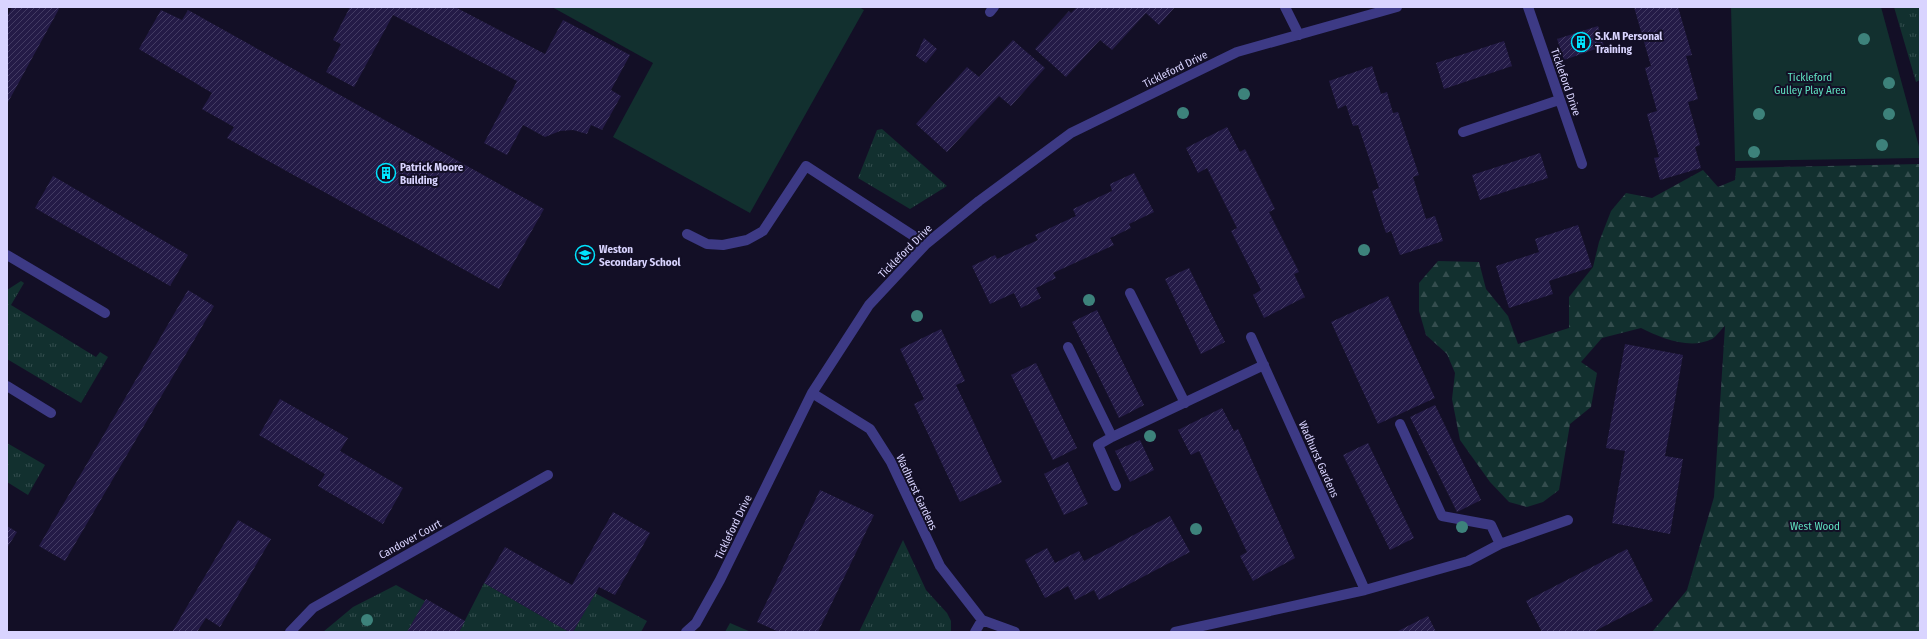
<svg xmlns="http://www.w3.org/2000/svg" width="1927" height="639" font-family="'Fira Sans Condensed',sans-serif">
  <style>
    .grass { fill: url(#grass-tufts) }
    .forest { fill: url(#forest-firs) }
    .park { fill: #12302f }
    .building { fill: url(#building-hatch) }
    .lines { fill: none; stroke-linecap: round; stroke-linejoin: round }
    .minor { stroke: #3d3a85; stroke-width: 10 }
    .tree { fill: #3d827b }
    .labels { text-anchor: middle; stroke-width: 4; stroke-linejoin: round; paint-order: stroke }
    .poi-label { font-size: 11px; font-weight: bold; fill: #d9d4ff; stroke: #130f26; text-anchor: start }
    .street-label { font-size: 11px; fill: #d9d4ff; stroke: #130f26 }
    .park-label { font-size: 11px; fill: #5fe0c0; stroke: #130f26 }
  </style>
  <defs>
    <pattern id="grass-tufts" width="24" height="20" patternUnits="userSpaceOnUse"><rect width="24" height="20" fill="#12302f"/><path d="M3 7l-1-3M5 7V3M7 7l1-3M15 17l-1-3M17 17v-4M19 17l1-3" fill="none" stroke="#344d4e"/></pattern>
    <pattern id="forest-firs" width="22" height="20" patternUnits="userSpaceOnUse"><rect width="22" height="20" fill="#12302f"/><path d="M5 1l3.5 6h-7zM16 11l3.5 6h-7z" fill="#344d4e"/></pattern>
    <pattern id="building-hatch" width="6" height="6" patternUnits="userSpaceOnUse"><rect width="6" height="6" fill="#241b47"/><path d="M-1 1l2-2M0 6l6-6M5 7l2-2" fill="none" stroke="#433b63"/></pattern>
  </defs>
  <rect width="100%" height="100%" fill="#130f26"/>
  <path class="grass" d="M 1894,7 L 1920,7 L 1920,80 L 1916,82 Z
    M 882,129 L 947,186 L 910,209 L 858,178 L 877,130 Z
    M 21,281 L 24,283 L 11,305 L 96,357 L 100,352 L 108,357 L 81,403 L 7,359 L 7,290 Z
    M 7,443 L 45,465 L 28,495 L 7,482 Z
    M 903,540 L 926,590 L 947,613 L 951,621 L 951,632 L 859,632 Z
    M 484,583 L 569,632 L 459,632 Z
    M 396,585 L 425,601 L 407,632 L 323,632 L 353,607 Z
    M 595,593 L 647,621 L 641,632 L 573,632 Z
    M 730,623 L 751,632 L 725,632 Z"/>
  <path class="forest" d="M 1920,164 L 1920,632 L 1652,632 L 1687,590 L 1714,497 L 1725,326 C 1721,329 1717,336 1712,339 C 1690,350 1661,338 1641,328 L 1602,338 L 1581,362 L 1597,373 L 1591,407 L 1570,424 L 1559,490 L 1543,502 L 1527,507 L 1509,502 L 1490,482 L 1460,440 L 1452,399 L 1455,373 L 1447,354 L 1426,335 L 1419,311 L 1419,283 L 1438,261 L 1479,262 L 1486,289 L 1508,316 L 1518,344 L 1569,328 L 1569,297 L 1593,267 L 1599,242 L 1611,211 L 1626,193 L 1652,198 L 1703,170 L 1718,187 L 1735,180 L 1736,168 Z"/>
  <path class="park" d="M 552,7 L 859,7 L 864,10 L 750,213 L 613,137 L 653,63 Z
    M 1731,7 L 1881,7 L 1920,150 L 1920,158 L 1735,161 Z"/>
  <path class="building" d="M 12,7 L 60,7 L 7,104 L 7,17 Z
    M 350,7 L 455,7 L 545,54 L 563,20 L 630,55 L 611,90 L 621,96 L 602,130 L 591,125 L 587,134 L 573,130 L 560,131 L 545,137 L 523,125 L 507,155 L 484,143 L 517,81 L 393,15 L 354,87 L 326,72 L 341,44 L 333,40 Z
    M 1077,7 L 1175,7 L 1159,25 L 1146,13 L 1112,50 L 1100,40 L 1066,77 L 1035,49 L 1069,11 L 1071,13 Z
    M 1634,7 L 1678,7 L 1692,55 L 1686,56 L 1698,99 L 1688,102 L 1700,145 L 1695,147 L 1701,168 L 1660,180 L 1654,158 L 1659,157 L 1647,114 L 1657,111 L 1645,68 L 1651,66 Z
    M 161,10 L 182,20 L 188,10 L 544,209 L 499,289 L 227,138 L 234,127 L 202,109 L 212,93 L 139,49 Z
    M 1598,26 L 1604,46 L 1564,60 L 1557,39 Z
    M 924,38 L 937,49 L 926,63 L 916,56 Z
    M 1013,40 L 1045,68 L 1011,106 L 999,96 L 947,152 L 916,124 L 967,67 L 979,77 Z
    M 1504,41 L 1512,66 L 1444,89 L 1436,63 Z
    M 1372,66 L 1381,94 L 1387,92 L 1393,113 L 1398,112 L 1419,175 L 1413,177 L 1426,219 L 1435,216 L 1443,241 L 1400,255 L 1391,231 L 1386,233 L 1372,191 L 1379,188 L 1358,125 L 1353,126 L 1346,105 L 1338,109 L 1329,81 Z
    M 1227,127 L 1240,152 L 1245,149 L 1275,209 L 1269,212 L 1299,272 L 1294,274 L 1305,297 L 1264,318 L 1253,295 L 1261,290 L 1231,231 L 1237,228 L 1207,168 L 1198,173 L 1186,148 Z
    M 1540,153 L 1548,178 L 1480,200 L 1472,175 Z
    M 1134,173 L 1154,212 L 1129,224 L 1131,228 L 1110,238 L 1114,245 L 1053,273 L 1056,278 L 1036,288 L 1041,298 L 1021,308 L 1014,293 L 990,304 L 972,266 L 995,255 L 997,259 L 1038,240 L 1035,235 L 1076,216 L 1073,209 L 1112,191 L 1110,184 Z
    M 53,176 L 188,255 L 170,286 L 35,208 Z
    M 1578,225 L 1592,267 L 1549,281 L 1553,294 L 1509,308 L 1496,266 L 1539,252 L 1535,239 Z
    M 1189,268 L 1225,342 L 1201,354 L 1165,279 Z
    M 188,290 L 214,306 L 65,561 L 39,546 Z
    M 1388,296 L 1435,398 L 1378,424 L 1331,322 Z
    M 1097,310 L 1144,405 L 1119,418 L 1072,322 Z
    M 941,329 L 965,381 L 956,385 L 1002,482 L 960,502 L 914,404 L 924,399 L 900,349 Z
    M 1625,344 L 1683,355 L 1665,456 L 1683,459 L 1670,534 L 1612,523 L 1625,451 L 1606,448 Z
    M 1036,363 L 1077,448 L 1053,460 L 1011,375 Z
    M 280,399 L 348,438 L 340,451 L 403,488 L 383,524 L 318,486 L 325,474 L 259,435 Z
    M 1435,405 L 1481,500 L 1457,512 L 1410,417 Z
    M 1222,408 L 1234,431 L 1238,429 L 1295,558 L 1253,581 L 1240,556 L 1247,552 L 1199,451 L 1191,455 L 1178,430 Z
    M 1140,440 L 1154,470 L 1130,482 L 1115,451 Z
    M 1368,443 L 1414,538 L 1390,550 L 1343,455 Z
    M 1068,462 L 1088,504 L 1064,515 L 1044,474 Z
    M 820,490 L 874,515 L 818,632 L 779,632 L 757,622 Z
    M 613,512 L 650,533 L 615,595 L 599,587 L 573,632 L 569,632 L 484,583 L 505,547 L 572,585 Z
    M 1170,516 L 1190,552 L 1099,600 L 1094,590 L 1075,600 L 1068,586 L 1045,598 L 1025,560 L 1047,548 L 1055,563 L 1079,551 L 1084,561 Z
    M 238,520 L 271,539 L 220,627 L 206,618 L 197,632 L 172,632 Z
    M 7,526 L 17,532 L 7,548 Z
    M 1627,549 L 1653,601 L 1593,632 L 1542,632 L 1526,601 Z
    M 426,599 L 465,621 L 459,632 L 407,632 Z
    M 1428,616 L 1436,632 L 1396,632 Z"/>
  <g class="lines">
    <path class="minor" d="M 1285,7 L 1299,35
      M 1528,7 L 1582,164
      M 990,12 L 994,7
      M 1463,132 L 1559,100
      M 687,234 L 707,244 L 723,245 L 747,240 L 763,231 L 806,166 L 926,244
      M 7,255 L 105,313
      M 1130,293 L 1185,403
      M 1251,337 L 1365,590
      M 1068,347 L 1112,437 L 1264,365
      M 7,386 L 51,413
      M 812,393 L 870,429 L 891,462 L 940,566 L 982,620 L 1015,632
      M 1400,424 L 1442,516 L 1491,525 L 1500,544
      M 1112,437 L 1098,445 L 1116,486
      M 290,632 L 313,608 L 548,475
      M 686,632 L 696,623 L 720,580 L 812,393 L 869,305 L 926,244 L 979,201 L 1071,133 L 1237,52 L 1397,7
      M 975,632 L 982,620
      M 1175,632 L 1365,590 L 1468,561 L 1500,544 L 1568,520"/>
  </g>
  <g class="tree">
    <circle cx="1864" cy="39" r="6"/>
    <circle cx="1889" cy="83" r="6"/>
    <circle cx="1244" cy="94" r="6"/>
    <circle cx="1183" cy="113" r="6"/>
    <circle cx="1759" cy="114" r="6"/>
    <circle cx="1889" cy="114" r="6"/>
    <circle cx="1882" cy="145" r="6"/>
    <circle cx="1754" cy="152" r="6"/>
    <circle cx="1364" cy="250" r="6"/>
    <circle cx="1089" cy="300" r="6"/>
    <circle cx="917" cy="316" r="6"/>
    <circle cx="1150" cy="436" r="6"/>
    <circle cx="1462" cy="527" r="6"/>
    <circle cx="1196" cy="529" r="6"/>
    <circle cx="367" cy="620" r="6"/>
  </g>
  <defs>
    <symbol id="building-ring" viewBox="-11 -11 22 22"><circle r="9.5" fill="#130f26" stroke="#00e5ff" stroke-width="1.5"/><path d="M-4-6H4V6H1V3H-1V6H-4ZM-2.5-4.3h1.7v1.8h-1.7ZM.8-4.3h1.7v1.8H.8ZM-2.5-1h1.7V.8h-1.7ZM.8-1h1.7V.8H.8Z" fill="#00e5ff"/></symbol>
    <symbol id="school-ring" viewBox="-11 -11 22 22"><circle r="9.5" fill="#130f26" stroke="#00e5ff" stroke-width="1.5"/><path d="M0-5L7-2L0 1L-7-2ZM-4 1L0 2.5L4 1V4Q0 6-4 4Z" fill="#00e5ff"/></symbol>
  </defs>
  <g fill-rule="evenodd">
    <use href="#building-ring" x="1570" y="31" width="22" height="22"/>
    <use href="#building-ring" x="375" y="162" width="22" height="22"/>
    <use href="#school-ring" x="574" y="244" width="22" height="22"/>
  </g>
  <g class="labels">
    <g class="poi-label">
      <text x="1595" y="40">S.K.M Personal<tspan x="1595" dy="13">Training</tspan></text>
      <text x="400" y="171">Patrick Moore<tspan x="400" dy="13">Building</tspan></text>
      <text x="599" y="253">Weston<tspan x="599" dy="13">Secondary School</tspan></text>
    </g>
    <g class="street-label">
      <text transform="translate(1175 69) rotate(-26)" y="4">Tickleford Drive</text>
      <text transform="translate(1566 82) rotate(71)" y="4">Tickleford Drive</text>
      <text transform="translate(905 251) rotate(-45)" y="4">Tickleford Drive</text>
      <text transform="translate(1319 459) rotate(66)" y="4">Wadhurst Gardens</text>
      <text transform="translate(917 492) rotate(65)" y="4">Wadhurst Gardens</text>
      <text transform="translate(733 527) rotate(-64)" y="4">Tickleford Drive</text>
      <text transform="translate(410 539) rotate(-29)" y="4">Candover Court</text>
    </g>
    <g class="park-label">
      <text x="1810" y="81">Tickleford<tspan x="1810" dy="13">Gulley Play Area</tspan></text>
      <text x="1815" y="530">West Wood</text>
    </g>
  </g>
  <rect width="1927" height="639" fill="none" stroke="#d9d4ff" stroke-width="16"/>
</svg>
